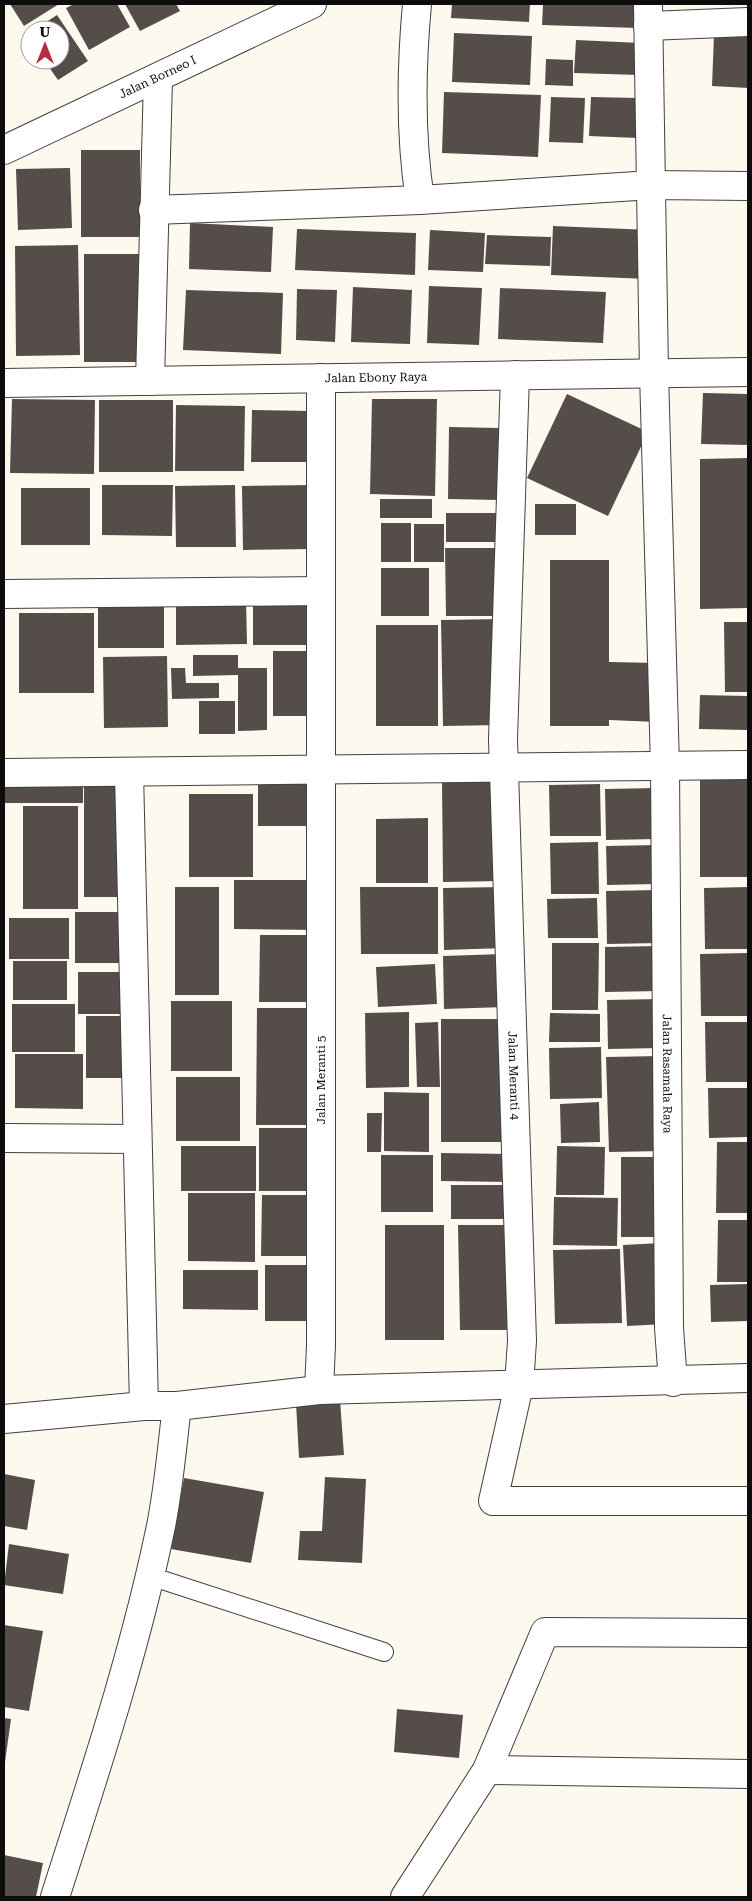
<svg xmlns="http://www.w3.org/2000/svg" width="752" height="1901" font-family="'Roboto Serif',serif">
  <style>
    .building { fill: #554d4a }
    .lines { fill: none; stroke-linecap: round; stroke-linejoin: round }
    .lane-casing { stroke: #404040; stroke-width: 20 }
    .street-casing { stroke: #404040; stroke-width: 30 }
    .lane { stroke: #fff; stroke-width: 18 }
    .street { stroke: #fff; stroke-width: 28 }
    .labels { text-anchor: middle; stroke-width: 5; stroke-linejoin: round; paint-order: stroke }
    .street-label { font-size: 12px; fill: #0d0d0d; stroke: #fff }
  </style>
  <rect width="100%" height="100%" fill="#fef9ee"/>
  <path class="building" d="M 10,4 L 59,4 L 24,26 Z
    M 74,4 L 117,4 L 130,27 L 89,50 L 66,8 Z
    M 125,4 L 176,4 L 180,11 L 140,31 Z
    M 452,4 L 530,4 L 529,22 L 451,18 Z
    M 543,4 L 640,4 L 639,28 L 542,25 Z
    M 57,15 L 88,61 L 58,80 L 44,60 L 60,60 L 60,30 L 34,30 Z
    M 454,33 L 532,36 L 530,85 L 452,82 Z
    M 714,35 L 748,37 L 748,88 L 712,86 Z
    M 576,40 L 641,43 L 640,75 L 574,73 Z
    M 546,59 L 573,60 L 573,86 L 545,85 Z
    M 444,92 L 541,95 L 538,157 L 442,153 Z
    M 551,97 L 585,98 L 583,143 L 549,142 Z
    M 591,97 L 639,98 L 638,138 L 589,136 Z
    M 81,150 L 140,150 L 140,237 L 81,237 Z
    M 70,168 L 72,228 L 18,230 L 16,169 Z
    M 190,223 L 273,227 L 271,272 L 189,269 Z
    M 553,226 L 651,230 L 648,279 L 551,275 Z
    M 297,229 L 416,233 L 415,275 L 295,270 Z
    M 430,230 L 485,233 L 483,272 L 428,270 Z
    M 487,235 L 551,237 L 550,266 L 485,264 Z
    M 78,245 L 80,355 L 16,356 L 15,246 Z
    M 84,254 L 146,254 L 146,362 L 84,362 Z
    M 429,286 L 482,288 L 479,345 L 427,343 Z
    M 353,287 L 412,290 L 410,344 L 351,342 Z
    M 500,288 L 606,292 L 603,343 L 498,339 Z
    M 297,289 L 337,290 L 335,342 L 296,340 Z
    M 186,290 L 283,293 L 281,354 L 183,350 Z
    M 703,393 L 748,394 L 748,445 L 701,444 Z
    M 567,394 L 648,432 L 608,516 L 527,478 Z
    M 12,399 L 95,400 L 94,474 L 10,473 Z
    M 372,399 L 437,399 L 435,496 L 370,494 Z
    M 99,400 L 173,400 L 173,472 L 99,472 Z
    M 176,405 L 245,406 L 244,471 L 175,471 Z
    M 252,410 L 310,411 L 309,462 L 251,462 Z
    M 449,427 L 500,428 L 499,500 L 448,499 Z
    M 748,458 L 748,608 L 700,609 L 700,459 Z
    M 102,485 L 173,485 L 172,536 L 102,535 Z
    M 235,485 L 236,547 L 176,547 L 175,486 Z
    M 312,485 L 313,549 L 243,550 L 242,486 Z
    M 21,488 L 90,488 L 90,545 L 21,545 Z
    M 380,499 L 432,499 L 432,518 L 380,518 Z
    M 535,504 L 576,504 L 576,535 L 535,535 Z
    M 446,513 L 503,513 L 503,542 L 446,542 Z
    M 381,523 L 411,523 L 411,562 L 381,562 Z
    M 414,524 L 444,524 L 444,562 L 414,562 Z
    M 445,548 L 499,548 L 500,616 L 446,616 Z
    M 550,560 L 609,560 L 609,662 L 658,663 L 657,722 L 609,720 L 609,726 L 550,726 Z
    M 381,568 L 429,568 L 429,616 L 381,616 Z
    M 98,600 L 164,600 L 164,648 L 98,648 Z
    M 246,600 L 247,644 L 176,645 L 176,601 Z
    M 253,600 L 311,600 L 311,645 L 253,645 Z
    M 19,613 L 94,613 L 94,693 L 19,693 Z
    M 500,619 L 501,725 L 443,726 L 441,620 Z
    M 724,622 L 748,622 L 748,692 L 725,692 Z
    M 376,625 L 438,625 L 438,726 L 376,726 Z
    M 273,651 L 316,651 L 316,716 L 273,716 Z
    M 193,655 L 238,655 L 238,668 L 267,668 L 267,730 L 238,731 L 238,675 L 193,676 Z
    M 167,656 L 168,727 L 104,728 L 103,657 Z
    M 171,668 L 185,668 L 186,683 L 219,683 L 219,698 L 172,699 Z
    M 700,695 L 748,696 L 748,730 L 699,729 Z
    M 199,701 L 235,701 L 235,734 L 199,734 Z
    M 700,778 L 748,778 L 748,877 L 700,877 Z
    M 258,779 L 316,779 L 316,826 L 258,826 Z
    M 4,780 L 83,780 L 83,803 L 5,803 Z
    M 442,782 L 502,782 L 503,881 L 443,882 Z
    M 84,783 L 124,783 L 124,897 L 84,897 Z
    M 600,784 L 601,836 L 550,836 L 549,785 Z
    M 655,788 L 656,839 L 606,840 L 605,789 Z
    M 189,794 L 253,794 L 253,877 L 189,877 Z
    M 23,806 L 78,806 L 78,909 L 23,909 Z
    M 428,818 L 428,883 L 376,883 L 376,819 Z
    M 598,842 L 599,894 L 551,894 L 550,843 Z
    M 657,845 L 657,884 L 607,885 L 606,846 Z
    M 234,880 L 318,880 L 318,930 L 234,929 Z
    M 175,887 L 219,887 L 219,995 L 175,995 Z
    M 360,887 L 438,887 L 438,954 L 361,954 Z
    M 503,887 L 505,948 L 444,950 L 443,888 Z
    M 748,887 L 748,949 L 705,949 L 704,888 Z
    M 658,890 L 659,943 L 607,944 L 606,891 Z
    M 597,898 L 598,938 L 548,938 L 547,899 Z
    M 75,912 L 131,912 L 131,963 L 75,963 Z
    M 9,918 L 69,918 L 69,959 L 9,959 Z
    M 260,935 L 318,935 L 318,1002 L 259,1002 Z
    M 552,943 L 599,943 L 598,1010 L 552,1010 Z
    M 659,946 L 659,991 L 605,992 L 605,947 Z
    M 748,953 L 748,1016 L 701,1016 L 700,954 Z
    M 503,954 L 505,1007 L 444,1009 L 443,956 Z
    M 13,961 L 67,961 L 67,1000 L 13,1000 Z
    M 435,964 L 437,1004 L 378,1007 L 376,967 Z
    M 78,972 L 132,972 L 132,1014 L 78,1014 Z
    M 660,999 L 661,1048 L 608,1049 L 607,1000 Z
    M 171,1001 L 232,1001 L 232,1071 L 171,1071 Z
    M 12,1004 L 75,1004 L 75,1052 L 12,1052 Z
    M 257,1008 L 316,1008 L 316,1125 L 256,1125 Z
    M 409,1012 L 409,1087 L 366,1088 L 365,1013 Z
    M 550,1013 L 600,1014 L 600,1042 L 549,1042 Z
    M 86,1016 L 131,1016 L 131,1078 L 86,1078 Z
    M 441,1019 L 510,1019 L 509,1142 L 441,1142 Z
    M 438,1022 L 440,1087 L 417,1087 L 415,1023 Z
    M 705,1022 L 748,1022 L 748,1082 L 706,1082 Z
    M 601,1047 L 602,1098 L 550,1099 L 549,1048 Z
    M 15,1054 L 83,1054 L 83,1109 L 15,1108 Z
    M 662,1056 L 664,1151 L 609,1152 L 606,1057 Z
    M 176,1077 L 240,1077 L 240,1141 L 176,1141 Z
    M 708,1088 L 748,1088 L 748,1137 L 709,1138 Z
    M 384,1092 L 429,1093 L 429,1152 L 384,1151 Z
    M 599,1102 L 600,1142 L 561,1143 L 560,1104 Z
    M 367,1113 L 382,1113 L 381,1152 L 367,1152 Z
    M 259,1128 L 317,1128 L 317,1191 L 259,1191 Z
    M 717,1142 L 748,1142 L 748,1213 L 716,1213 Z
    M 181,1146 L 256,1146 L 256,1191 L 181,1191 Z
    M 557,1146 L 605,1147 L 604,1195 L 556,1195 Z
    M 441,1153 L 511,1154 L 511,1182 L 441,1181 Z
    M 381,1155 L 433,1155 L 433,1212 L 381,1212 Z
    M 621,1157 L 665,1157 L 666,1237 L 621,1237 Z
    M 451,1185 L 509,1185 L 509,1219 L 451,1219 Z
    M 188,1193 L 255,1193 L 255,1262 L 188,1261 Z
    M 262,1195 L 315,1195 L 315,1256 L 261,1256 Z
    M 554,1197 L 618,1198 L 617,1246 L 553,1245 Z
    M 718,1220 L 748,1220 L 748,1282 L 717,1282 Z
    M 385,1225 L 444,1225 L 444,1340 L 385,1340 Z
    M 458,1225 L 510,1225 L 511,1330 L 460,1330 Z
    M 662,1243 L 666,1324 L 627,1326 L 623,1245 Z
    M 620,1249 L 622,1323 L 555,1324 L 553,1250 Z
    M 265,1265 L 317,1265 L 317,1321 L 265,1321 Z
    M 183,1270 L 258,1270 L 258,1310 L 183,1309 Z
    M 748,1284 L 748,1321 L 711,1322 L 710,1285 Z
    M 340,1400 L 344,1455 L 299,1458 L 296,1403 Z
    M 4,1474 L 35,1480 L 27,1530 L 4,1526 Z
    M 325,1477 L 366,1479 L 362,1563 L 298,1560 L 300,1531 L 322,1531 Z
    M 184,1478 L 264,1492 L 251,1563 L 171,1549 Z
    M 9,1544 L 69,1554 L 63,1594 L 4,1585 Z
    M 4,1625 L 43,1631 L 29,1711 L 4,1707 Z
    M 397,1709 L 463,1715 L 459,1758 L 394,1752 Z
    M 4,1718 L 11,1719 L 5,1762 L 4,1761 Z
    M 4,1855 L 43,1863 L 36,1897 L 4,1897 Z"/>
  <g class="lines">
    <defs>
      <path id="lane" d="M 150,1576 L 384,1652"/>
      <g id="street">
        <path d="M 417,4 C 411,69 410,135 420,200"/>
        <path id="s1" d="M 648,4 L 654,373 L 665,766 L 669,1328 L 673,1382"/>
        <path d="M 648,26 L 748,22"/>
        <path id="s2" d="M 4,150 L 312,4"/>
        <path d="M 153,210 L 420,200 L 652,185 L 748,186"/>
        <path id="s3" d="M 515,375 L 503,739 L 522,1341 L 519,1385 L 493,1501 L 748,1501"/>
        <path d="M 150,381 L 158,79"/>
        <path id="s4" d="M 4,383 L 748,372"/>
        <path d="M 4,594 L 321,591"/>
        <path d="M 129,772 L 144,1406"/>
        <path d="M 4,773 L 748,765"/>
        <path d="M 4,1138 L 137,1139"/>
        <path d="M 319,1390 L 321,1345 L 321,378"/>
        <path d="M 4,1419 L 144,1406 L 177,1406 L 319,1390 L 748,1378"/>
        <path d="M 487,1770 L 748,1774"/>
        <path d="M 55,1897 C 94,1775 135,1652 161,1526 C 169,1486 172,1446 177,1406"/>
        <path d="M 405,1897 L 487,1770 L 545,1632 L 748,1633"/>
      </g>
    </defs>
    <use href="#lane" class="lane-casing"/>
    <use href="#street" class="street-casing"/>
    <use href="#lane" class="lane"/>
    <use href="#street" class="street"/>
  </g>
  <g class="labels">
    <g class="street-label">
      <text dy="4" stroke="none"><textPath href="#s2" startOffset="170">Jalan Borneo I</textPath></text>
      <text dy="4" stroke="none"><textPath href="#s4" startOffset="372">Jalan Ebony Raya</textPath></text>
      <text dy="4" stroke="none"><textPath href="#s1" startOffset="1070">Jalan Rasamala Raya</textPath></text>
      <text dy="4" stroke="none"><textPath href="#s3" startOffset="701">Jalan Meranti 4</textPath></text>
      <text transform="translate(321 1080) rotate(-90)" y="4">Jalan Meranti 5</text>
    </g>
  </g>
  <rect width="752" height="1901" fill="none" stroke="#0d0d0d" stroke-width="10"/>
  <g transform="translate(45 45)"><circle r="24" fill="#ffffff" stroke="#9e9e9e"/>
  <path d="M0-4L9 19L0 12L-9 19Z" fill="#b62c42"/>
  <text y="-8" font-size="14" font-weight="bold" text-anchor="middle" fill="#0d0d0d">U</text>
  </g>
</svg>
